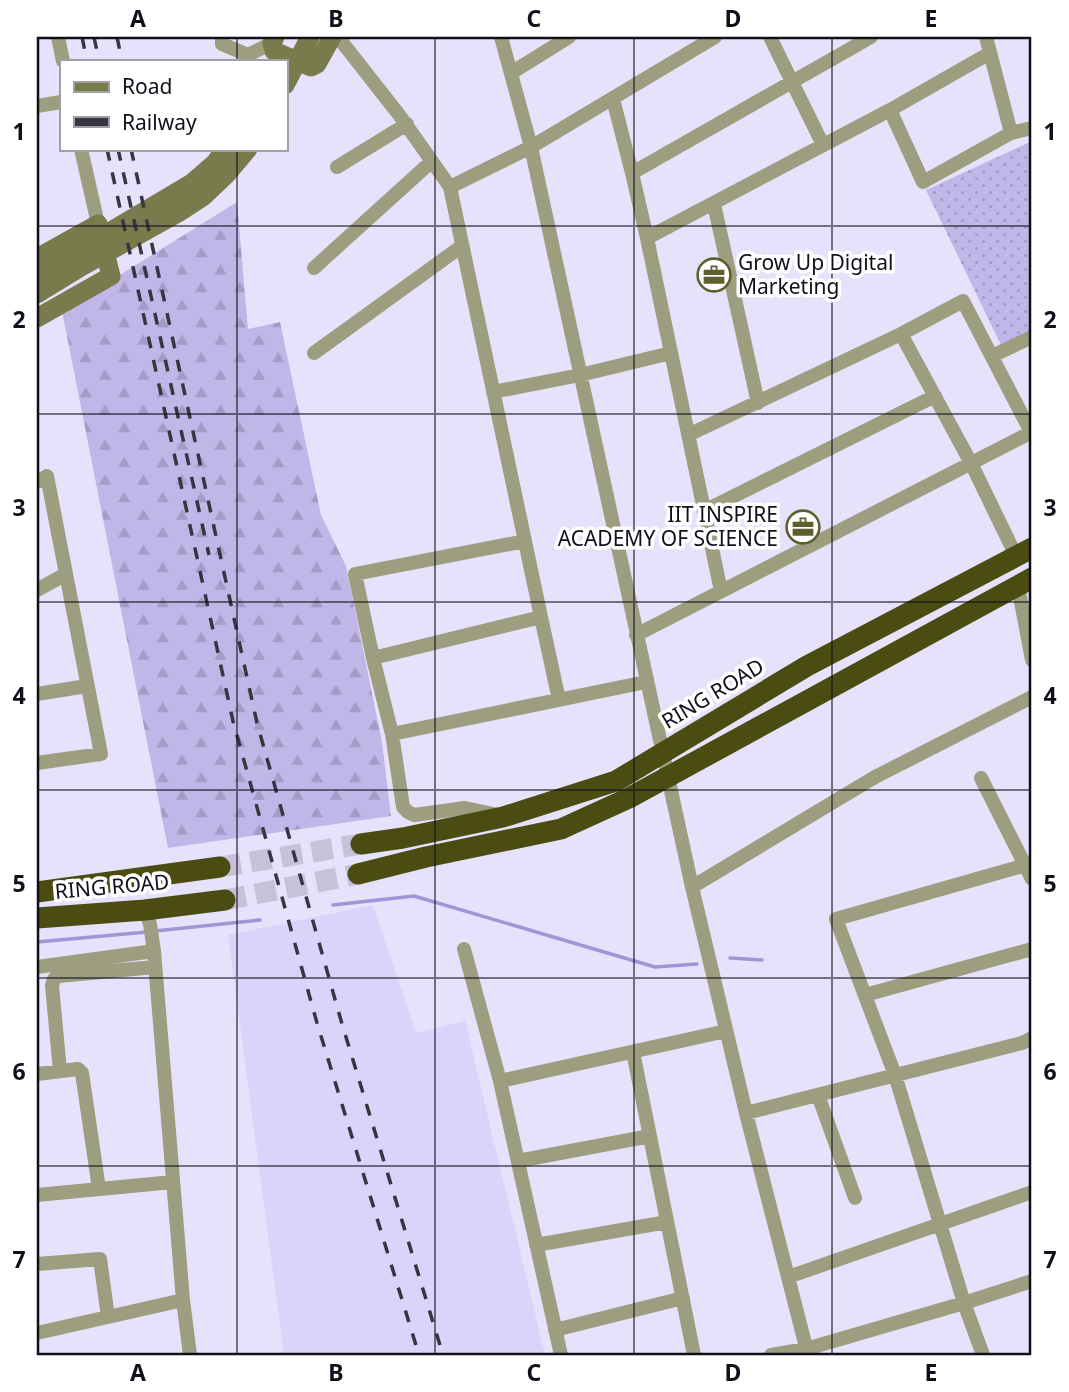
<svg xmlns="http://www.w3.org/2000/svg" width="1069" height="1392" font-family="'Noto Sans',sans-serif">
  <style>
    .built { fill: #dbd3f9 }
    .grass { fill: url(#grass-dots) }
    .forest { fill: url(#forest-firs) }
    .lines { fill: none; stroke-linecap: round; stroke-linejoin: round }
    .stream { stroke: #a394d6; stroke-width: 3.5 }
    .highway-tunnel { stroke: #c7c2d9; stroke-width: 21; stroke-dasharray: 21 10; stroke-linecap: butt }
    .street { stroke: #9c9e7f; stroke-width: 14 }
    .secondary { stroke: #797b4d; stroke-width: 19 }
    .highway { stroke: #4b4c12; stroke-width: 21 }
    .rail { stroke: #383542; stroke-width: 3.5; stroke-dasharray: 12 12; stroke-linecap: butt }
    .grid { fill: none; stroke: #110f19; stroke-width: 2; stroke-opacity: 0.55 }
    .labels { text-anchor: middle; stroke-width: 7; stroke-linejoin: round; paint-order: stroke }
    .poi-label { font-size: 21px; fill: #110f19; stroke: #fff; text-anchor: start }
    .street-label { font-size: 21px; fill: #110f19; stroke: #fff }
    .neatline { fill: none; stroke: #110f19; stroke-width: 2.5 }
    .grid-label { font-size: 23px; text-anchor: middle; font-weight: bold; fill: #110f19 }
  </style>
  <defs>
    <pattern id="grass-dots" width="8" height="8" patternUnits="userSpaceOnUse" patternTransform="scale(1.75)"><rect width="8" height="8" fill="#c0b6e8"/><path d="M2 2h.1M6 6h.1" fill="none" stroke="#a49bc6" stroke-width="1.8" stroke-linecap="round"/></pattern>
    <pattern id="forest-firs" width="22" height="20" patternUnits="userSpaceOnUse" patternTransform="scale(1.75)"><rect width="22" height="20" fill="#c0b6e8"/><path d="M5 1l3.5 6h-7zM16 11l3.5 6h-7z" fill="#a49bc6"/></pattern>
  </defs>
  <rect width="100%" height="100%" fill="#e7e2fb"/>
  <path class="built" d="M 373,905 L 416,1033 L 465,1021 L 545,1355 L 284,1355 L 228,935 Z"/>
  <path class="grass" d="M 1032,141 L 1032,330 L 1001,345 L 926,190 Z"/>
  <path class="forest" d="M 237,202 L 248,329 L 280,322 L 321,515 L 346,566 L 382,742 L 391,816 L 168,848 L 62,311 Z"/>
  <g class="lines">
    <path class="stream" d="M 333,905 L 414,896 L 655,967 L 697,964
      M 155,931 L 260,920
      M 37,942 L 147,932
      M 730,958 L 762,960"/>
    <path class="highway-tunnel" d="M 220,867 L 361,844
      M 225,900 L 358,874"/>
    <path class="street" d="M 58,37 L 63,61
      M 222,37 L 222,44 L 248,55 L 272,43
      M 338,37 L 400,116 L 450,187
      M 501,37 L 531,147 L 450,187 L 541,617
      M 715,37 L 531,147 L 692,887 L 746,1113 L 808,1355
      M 770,37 L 823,145
      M 511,73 L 569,37
      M 613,99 L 632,173 L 647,238 L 890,110 L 923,182 L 1011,133 L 986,37
      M 37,106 L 61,102
      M 890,110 L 990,53
      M 1011,133 L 1032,128
      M 81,149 L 98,224
      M 337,167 L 407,124
      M 632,173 L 871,37
      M 714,204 L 758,403
      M 647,238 L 721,591
      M 314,268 L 432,161
      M 901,334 L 963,301 L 1031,432
      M 314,353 L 462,246
      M 992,356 L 1032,337
      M 493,392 L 580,375 L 671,353
      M 688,435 L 901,334 L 971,463 L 1016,556
      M 37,482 L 47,476 L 101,754 L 37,763
      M 704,511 L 935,396
      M 1018,586 L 1032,660
      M 37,590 L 66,574
      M 636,635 L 1032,432
      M 373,658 L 355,574 L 525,541
      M 37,694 L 87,686
      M 392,734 L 373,658 L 541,617 L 559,700
      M 981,778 L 1032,879
      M 498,815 L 465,808 L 414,815 L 408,812 L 403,807 L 392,734 L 646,682
      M 692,887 L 875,777 L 1032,697
      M 145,910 L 150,924 L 154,951 L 183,1300 L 190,1355
      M 464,949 L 500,1081 L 561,1355
      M 37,967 L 154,951
      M 865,995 L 1032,949
      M 633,1052 L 694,1355
      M 60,1071 L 52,986 L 54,979 L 59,976 L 155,967
      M 37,1074 L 78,1069 L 82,1073 L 99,1189
      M 500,1081 L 726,1031
      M 818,1095 L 855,1198
      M 746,1113 L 1022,1043 L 1032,1038
      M 518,1161 L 650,1136
      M 37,1195 L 173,1182
      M 536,1245 L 667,1222
      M 37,1264 L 100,1259 L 108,1317
      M 788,1277 L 1032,1192
      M 555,1330 L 683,1298
      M 37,1333 L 183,1300
      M 771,1355 L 806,1349 L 964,1303 L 1032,1281
      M 983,1355 L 964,1303 L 895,1075 L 836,919 L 1026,865"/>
    <path class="secondary" d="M 275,37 L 272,43 L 274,51 L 311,67 L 317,64 L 332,37
      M 285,85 L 310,37
      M 37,258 L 98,224 L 111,276 L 37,318
      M 37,275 L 192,183 L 215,163 L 225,149
      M 37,294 L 81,267 L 178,213 L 204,196 L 227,174 L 248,149"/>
    <path class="highway" d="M 361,844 L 403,838 L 503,817 L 616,781 L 807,666 L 1032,548
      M 358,874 L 426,857 L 561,829 L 629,798 L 1032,578
      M 37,892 L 220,867
      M 37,918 L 145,910 L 225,900"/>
    <path class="rail" d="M 82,37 L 87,61
      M 94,37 L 99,61
      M 117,37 L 122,61
      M 107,149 L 233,721 L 317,1023 L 419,1355
      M 118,149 L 209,555
      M 131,149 L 257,723 L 342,1024 L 443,1355"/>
  </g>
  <path class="grid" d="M 237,37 L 237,61M 435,37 L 435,1355M 634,37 L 634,1355M 832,37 L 832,1355M 237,149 L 237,1355M 37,226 L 1032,226M 37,414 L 1032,414M 37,602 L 1032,602M 37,790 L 1032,790M 37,978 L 1032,978M 37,1166 L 1032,1166"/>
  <defs>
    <symbol id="office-ring" viewBox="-11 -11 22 22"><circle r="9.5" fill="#fff" stroke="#5d5f2c" stroke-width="1.5"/><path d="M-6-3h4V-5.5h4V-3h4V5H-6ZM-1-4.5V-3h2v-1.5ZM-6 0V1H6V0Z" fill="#5d5f2c"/></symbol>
  </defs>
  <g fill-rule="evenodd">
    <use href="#office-ring" x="695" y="256" width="38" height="38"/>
    <use href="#office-ring" x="784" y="508" width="38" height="38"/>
  </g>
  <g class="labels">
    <g class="poi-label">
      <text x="738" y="270">Grow Up Digital<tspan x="738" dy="24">Marketing</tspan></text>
      <text x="778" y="522" text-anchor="end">IIT INSPIRE<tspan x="778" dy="24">ACADEMY OF SCIENCE</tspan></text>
    </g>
    <g class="street-label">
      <text transform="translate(713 694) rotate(-31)" y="7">RING ROAD</text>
      <text transform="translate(112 887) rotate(-5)" y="7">RING ROAD</text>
    </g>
  </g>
  <rect width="1069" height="1392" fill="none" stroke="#ffffff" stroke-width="77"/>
  <rect x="60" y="60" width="228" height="91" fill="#ffffff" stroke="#a09fa3" stroke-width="2"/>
  <rect x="74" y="82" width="35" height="10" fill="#797b4d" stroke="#a09fa3" stroke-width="2"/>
  <text x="122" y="94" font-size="21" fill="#110f19">Road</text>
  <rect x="74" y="117" width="35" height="10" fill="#383542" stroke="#a09fa3" stroke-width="2"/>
  <text x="122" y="130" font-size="21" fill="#110f19">Railway</text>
  <rect x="38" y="38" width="992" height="1316" class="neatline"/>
  <g class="grid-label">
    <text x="138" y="27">A</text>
    <text x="336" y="27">B</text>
    <text x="534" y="27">C</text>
    <text x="733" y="27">D</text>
    <text x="931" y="27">E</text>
    <text x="19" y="140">1</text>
    <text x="1050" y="140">1</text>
    <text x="19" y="328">2</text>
    <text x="1050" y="328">2</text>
    <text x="19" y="516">3</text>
    <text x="1050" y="516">3</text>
    <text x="19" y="704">4</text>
    <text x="1050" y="704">4</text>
    <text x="19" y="892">5</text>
    <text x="1050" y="892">5</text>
    <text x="19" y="1080">6</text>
    <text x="1050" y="1080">6</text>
    <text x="19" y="1268">7</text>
    <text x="1050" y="1268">7</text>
    <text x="138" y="1381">A</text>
    <text x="336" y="1381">B</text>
    <text x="534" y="1381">C</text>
    <text x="733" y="1381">D</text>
    <text x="931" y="1381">E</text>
  </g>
</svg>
